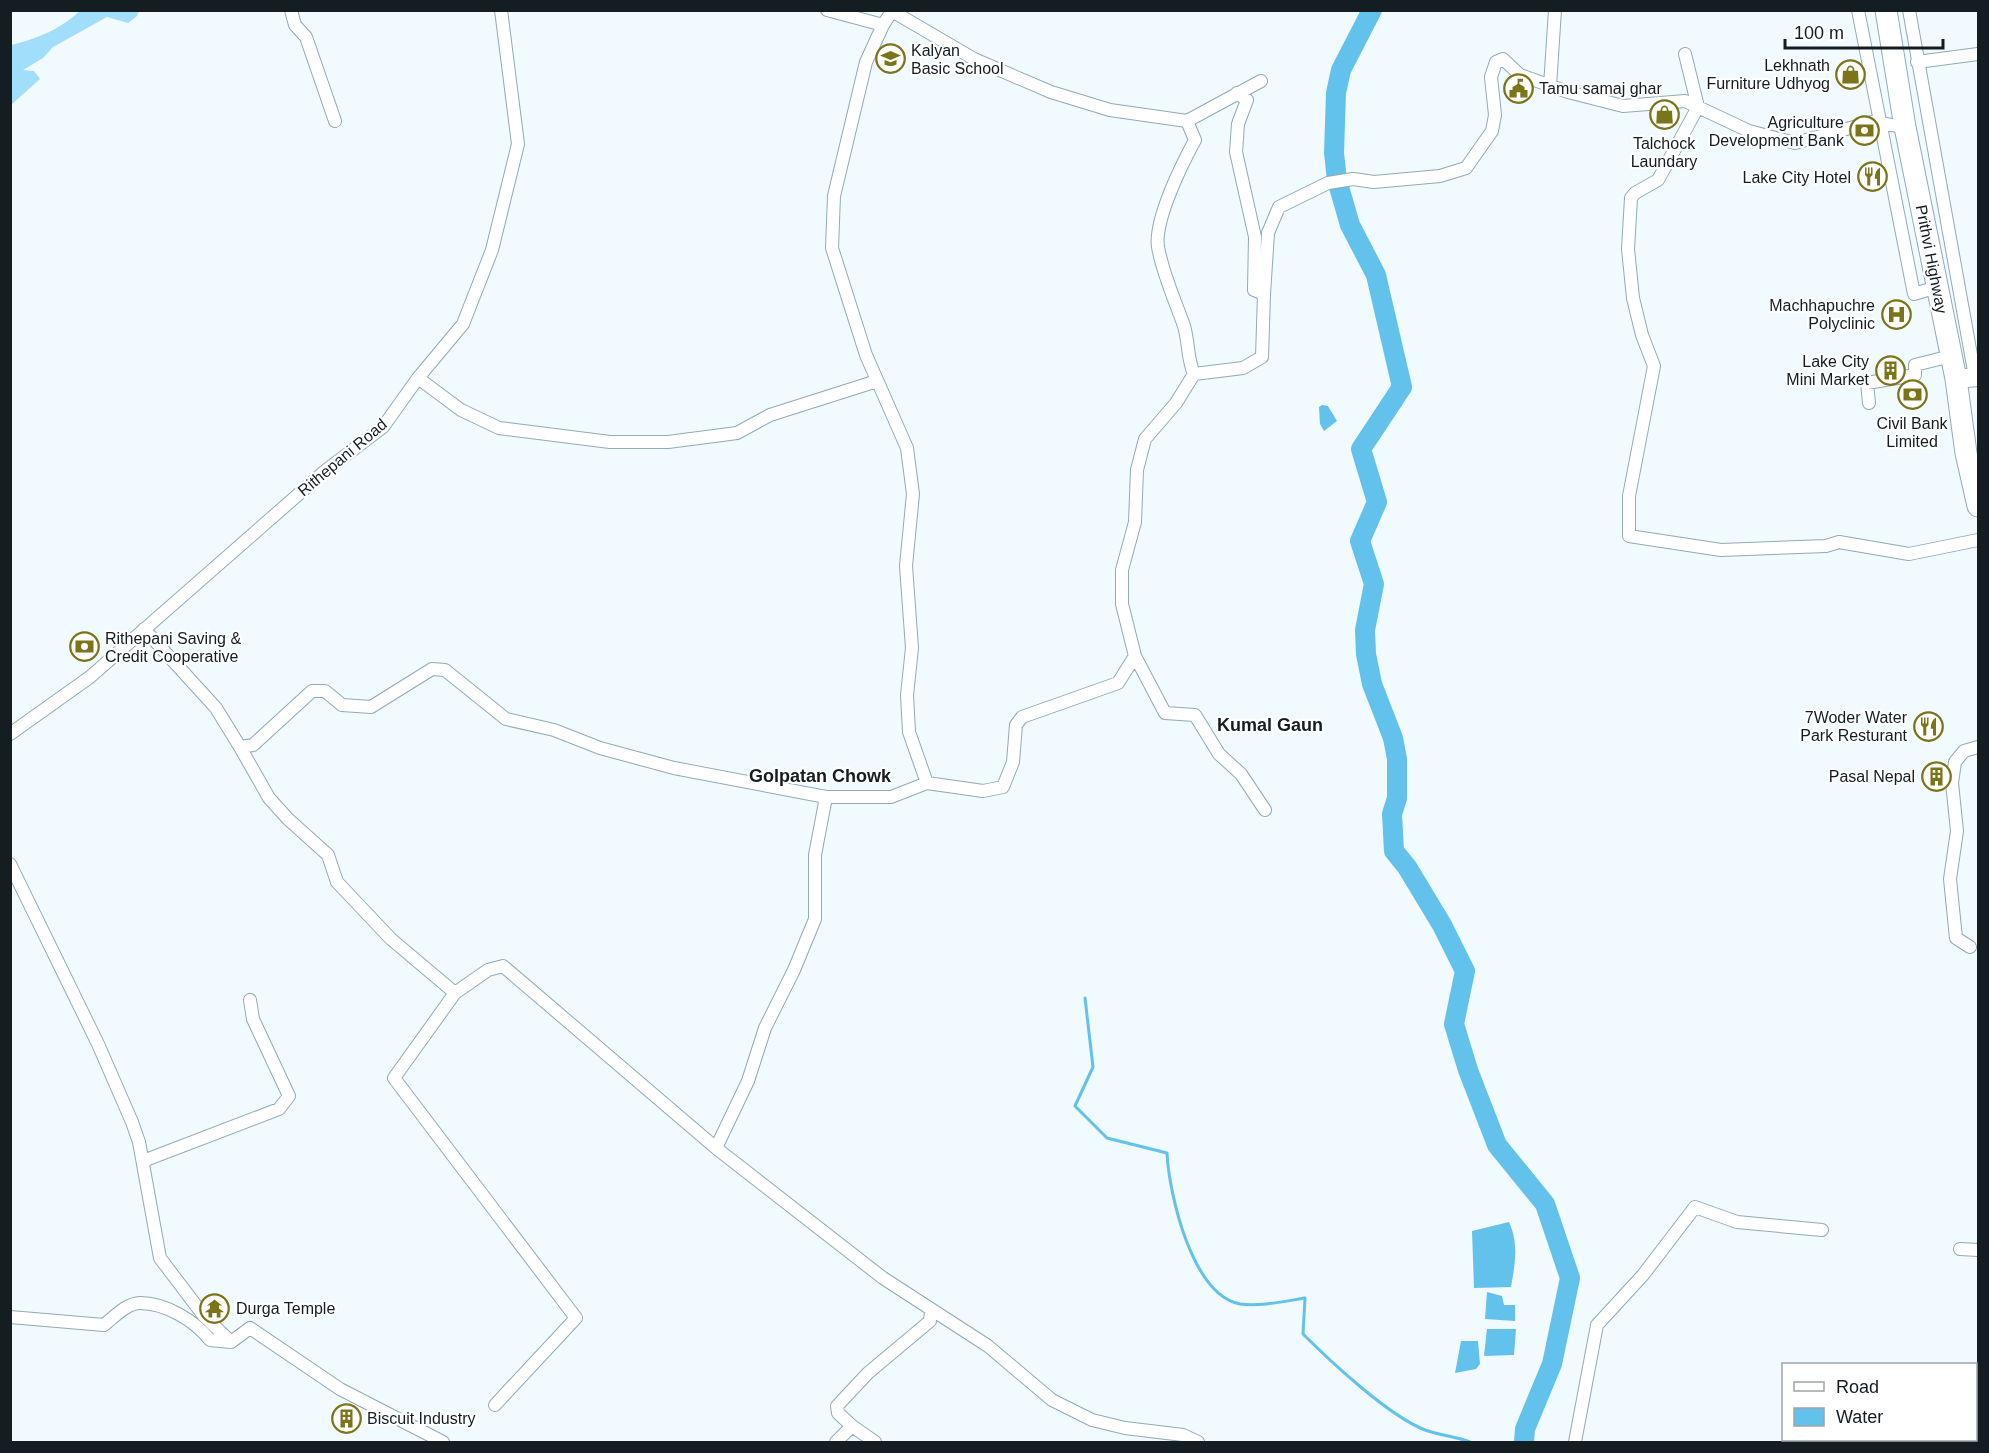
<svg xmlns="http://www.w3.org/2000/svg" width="1989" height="1453" font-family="Helvetica,sans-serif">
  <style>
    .green { fill: #a1defb }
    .water { fill: #62c2ec }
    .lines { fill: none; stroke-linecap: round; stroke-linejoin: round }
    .stream { stroke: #62c2ec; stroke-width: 3 }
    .river { stroke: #62c2ec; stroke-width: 20 }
    .minor-casing { stroke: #92aab6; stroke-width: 14 }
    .secondary-casing { stroke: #92aab6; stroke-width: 20 }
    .trunk-casing { stroke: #92aab6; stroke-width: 23 }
    .minor { stroke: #fff; stroke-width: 12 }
    .secondary { stroke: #fff; stroke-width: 18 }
    .trunk { stroke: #fff; stroke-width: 21 }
    .labels { text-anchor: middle; stroke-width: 4.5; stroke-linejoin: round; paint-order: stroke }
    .poi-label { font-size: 16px; fill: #141d22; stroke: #fff; text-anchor: end }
    .street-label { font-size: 16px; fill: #141d22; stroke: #fff }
    .neighbourhood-label { font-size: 18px; font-weight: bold; fill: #141d22; stroke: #fff }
  </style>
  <rect width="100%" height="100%" fill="#f0faff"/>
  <path class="green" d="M 81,10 L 139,11 L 137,16 L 128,23 L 107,17 L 53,47 L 43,58 L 23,70 L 34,71 L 40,79 L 11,105 L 11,45 C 39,38 59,30 81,10 Z"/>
  <path class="water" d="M 1322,405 L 1328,406 L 1337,421 L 1324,431 L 1320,424 L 1319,407 Z
    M 1509,1222 C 1519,1244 1515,1264 1511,1287 L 1474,1288 L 1472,1231 Z
    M 1487,1292 L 1502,1296 L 1504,1305 L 1515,1305 L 1515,1321 L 1485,1319 Z
    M 1487,1329 L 1516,1329 L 1514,1355 L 1484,1356 Z
    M 1461,1341 L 1478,1341 L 1480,1364 L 1476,1369 L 1455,1373 Z"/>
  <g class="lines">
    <path class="stream" d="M 1085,998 L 1093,1067 L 1075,1106 L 1107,1138 L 1167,1153 C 1169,1194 1192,1295 1240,1304 C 1260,1307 1286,1301 1305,1298 L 1303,1334 C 1331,1362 1389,1416 1425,1430 C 1440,1435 1456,1437 1470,1442"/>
    <path class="river" d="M 1372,10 L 1341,70 L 1336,93 L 1334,153 L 1337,180 L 1350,225 L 1376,275 L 1402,387 L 1361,449 L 1377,502 L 1360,541 L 1374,584 L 1365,630 L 1366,654 L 1372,684 L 1393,738 L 1397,759 L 1397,798 L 1392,814 L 1394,851 L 1407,867 L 1442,925 L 1465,971 L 1454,1024 L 1468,1070 L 1497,1145 L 1545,1204 L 1570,1278 L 1552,1364 L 1525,1429 L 1524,1442"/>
    <defs>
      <path id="minor" d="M 291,10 L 295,25 L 306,37 L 335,121
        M 1858,10 L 1914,294 L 1937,287
        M 1909,10 L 1975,377
        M 883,25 L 892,11 L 974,59 L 1051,92 L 1110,110 L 1187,121
        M 1685,54 L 1698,107 L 1658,180 L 1635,193 L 1631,198 L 1628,249 L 1633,298 L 1642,335 L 1654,366 L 1629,496 L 1629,536 L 1721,550 L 1826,546 L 1839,542 L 1909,554 L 1978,540
        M 1917,62 L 1978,54
        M 1261,81 L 1187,121 L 1195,140 C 1182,164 1154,220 1158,247 C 1163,275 1175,300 1184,326 C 1189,343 1187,358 1194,374 L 1176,403 L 1145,439 L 1137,470 L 1135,522 L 1122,570 L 1122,604 L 1135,656 L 1165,713 L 1195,715 L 1219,754 L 1241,774 L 1265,810
        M 1550,86 L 1555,10
        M 1264,294 L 1268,233 L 1279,207 L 1328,183 L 1353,179 L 1374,182 L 1440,176 L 1466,168 L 1492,131 L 1495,115 L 1491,77 L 1496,62 L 1503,59 L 1520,75 L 1568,92 L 1623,106 L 1685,101 L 1749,131 L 1795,143 L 1872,122 L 1905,127
        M 1194,374 L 1243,368 L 1262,357 L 1264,294 L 1254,290 L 1255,237 L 1236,152 L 1238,124 L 1247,100 L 1237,93
        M 418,378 L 461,410 L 499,428 L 610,442 L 668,442 L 737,433 L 770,415 L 877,381
        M 1869,403 L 1867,383 L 1915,375 L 1915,365 L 1951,356
        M 144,629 L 216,708 L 240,747 L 253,745 L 312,691 L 325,691 L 342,705 L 371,707 L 432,669 L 445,670 L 506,719 L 554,730 L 600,748 L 674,768 L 826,797 L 891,797 L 927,783 L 909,732 L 907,695 L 912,648 L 906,566 L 913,494 L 907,448 L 866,355 L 832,248 L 834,196 L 866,62 L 883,25 L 827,10
        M 10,734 L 90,677 L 325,471 L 383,427 L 418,378 L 463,324 L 492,250 L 518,144 L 501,10
        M 240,747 L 269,798 L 288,819 L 328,855 L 337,882 L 391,939 L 455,993 L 488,970 L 503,966 L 716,1148 L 883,1278 L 988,1346 L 1052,1400 L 1092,1420 L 1125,1428 L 1183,1435 L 1198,1442
        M 927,783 L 983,791 L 1003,787 L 1013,762 L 1016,725 L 1022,717 L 1118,683 L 1135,656
        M 10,864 L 98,1044 L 132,1122 L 139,1142 L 160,1258 L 204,1316 L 231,1342 L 250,1328 L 340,1389 L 443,1442
        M 1970,947 L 1956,938 L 1950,879 L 1957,831 L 1952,783 L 1955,762 L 1964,751 L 1978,747
        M 455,993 L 394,1078 L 576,1318 L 495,1405
        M 716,1148 L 748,1081 L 765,1028 L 794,970 L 815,919 L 815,855 L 826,797
        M 143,1161 L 279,1109 L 289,1096 L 253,1019 L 250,1000
        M 1960,1249 L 1978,1250
        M 10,1317 L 104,1325 C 114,1317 127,1303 140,1303 C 166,1303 195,1321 210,1340 L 231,1342
        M 852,1426 L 875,1442
        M 836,1442 L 852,1426 L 838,1413 L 837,1406 L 868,1373 L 930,1321 L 931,1310
        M 1575,1442 L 1597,1325 L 1643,1275 L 1695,1207 L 1737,1222 L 1822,1230"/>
      <path id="secondary" d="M 1956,379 L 1978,377"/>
      <path id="trunk" d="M 1886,10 L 1905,127 L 1956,379 L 1966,453 L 1978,506"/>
    </defs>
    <use href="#minor" class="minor-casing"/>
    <use href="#secondary" class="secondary-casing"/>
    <use href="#trunk" class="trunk-casing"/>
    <use href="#minor" class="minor"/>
    <use href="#secondary" class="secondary"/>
    <use href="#trunk" class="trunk"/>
  </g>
  <defs>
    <symbol id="school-ring" viewBox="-11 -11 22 22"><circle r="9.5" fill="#fff" stroke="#7b7418" stroke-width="1.5"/><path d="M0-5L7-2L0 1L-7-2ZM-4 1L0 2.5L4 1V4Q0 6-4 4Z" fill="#7b7418"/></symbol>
    <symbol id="shop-ring" viewBox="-11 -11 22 22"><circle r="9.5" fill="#fff" stroke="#7b7418" stroke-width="1.5"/><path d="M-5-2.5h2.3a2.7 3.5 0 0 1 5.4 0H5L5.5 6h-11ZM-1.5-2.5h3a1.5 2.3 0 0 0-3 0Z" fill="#7b7418"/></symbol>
    <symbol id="civic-ring" viewBox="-11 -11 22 22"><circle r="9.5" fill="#fff" stroke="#7b7418" stroke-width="1.5"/><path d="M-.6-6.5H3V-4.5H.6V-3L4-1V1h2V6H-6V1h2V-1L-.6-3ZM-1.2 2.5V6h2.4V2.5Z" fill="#7b7418"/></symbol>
    <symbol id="bank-ring" viewBox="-11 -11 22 22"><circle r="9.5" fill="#fff" stroke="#7b7418" stroke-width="1.5"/><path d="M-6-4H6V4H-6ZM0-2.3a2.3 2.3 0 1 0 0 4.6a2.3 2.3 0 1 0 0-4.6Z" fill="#7b7418"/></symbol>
    <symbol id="restaurant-ring" viewBox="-11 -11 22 22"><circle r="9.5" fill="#fff" stroke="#7b7418" stroke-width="1.5"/><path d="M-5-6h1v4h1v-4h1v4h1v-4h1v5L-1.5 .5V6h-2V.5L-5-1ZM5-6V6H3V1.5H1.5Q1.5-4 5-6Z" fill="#7b7418"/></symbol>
    <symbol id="hospital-ring" viewBox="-11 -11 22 22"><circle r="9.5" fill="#fff" stroke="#7b7418" stroke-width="1.5"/><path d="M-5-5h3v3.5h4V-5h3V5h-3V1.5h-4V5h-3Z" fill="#7b7418"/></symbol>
    <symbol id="building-ring" viewBox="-11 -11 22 22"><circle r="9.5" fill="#fff" stroke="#7b7418" stroke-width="1.5"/><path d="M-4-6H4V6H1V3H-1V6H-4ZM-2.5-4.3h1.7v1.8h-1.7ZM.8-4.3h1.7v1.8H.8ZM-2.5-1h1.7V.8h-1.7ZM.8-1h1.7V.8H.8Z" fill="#7b7418"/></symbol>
    <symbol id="temple-ring" viewBox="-11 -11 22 22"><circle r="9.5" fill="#fff" stroke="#7b7418" stroke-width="1.5"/><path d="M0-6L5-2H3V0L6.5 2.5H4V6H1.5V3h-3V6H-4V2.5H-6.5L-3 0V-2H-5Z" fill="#7b7418"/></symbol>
  </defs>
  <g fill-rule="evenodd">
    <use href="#school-ring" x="874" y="42" width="33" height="33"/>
    <use href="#shop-ring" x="1834" y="58" width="33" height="33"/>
    <use href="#civic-ring" x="1502" y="72" width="33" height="33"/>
    <use href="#shop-ring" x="1648" y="98" width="33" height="33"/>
    <use href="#bank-ring" x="1848" y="114" width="33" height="33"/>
    <use href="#restaurant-ring" x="1856" y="160" width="33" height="33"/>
    <use href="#hospital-ring" x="1880" y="298" width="33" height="33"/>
    <use href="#building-ring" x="1874" y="354" width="33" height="33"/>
    <use href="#bank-ring" x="1896" y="378" width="33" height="33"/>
    <use href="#bank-ring" x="68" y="630" width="33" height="33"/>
    <use href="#restaurant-ring" x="1912" y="710" width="33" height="33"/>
    <use href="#building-ring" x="1920" y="760" width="33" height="33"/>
    <use href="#temple-ring" x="198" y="1292" width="33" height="33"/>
    <use href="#building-ring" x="330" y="1402" width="33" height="33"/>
  </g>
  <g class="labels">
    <g class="poi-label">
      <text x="911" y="56" text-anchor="start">Kalyan<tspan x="911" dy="18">Basic School</tspan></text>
      <text x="1830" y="71">Lekhnath<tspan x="1830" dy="18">Furniture Udhyog</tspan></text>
      <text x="1539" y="94" text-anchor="start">Tamu samaj ghar</text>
      <text x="1844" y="128">Agriculture<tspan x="1844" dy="18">Development Bank</tspan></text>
      <text x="1664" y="149" text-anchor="middle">Talchock<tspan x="1664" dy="18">Laundary</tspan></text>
      <text x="1851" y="183">Lake City Hotel</text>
      <text x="1875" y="311">Machhapuchre<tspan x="1875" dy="18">Polyclinic</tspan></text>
      <text x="1869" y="367">Lake City<tspan x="1869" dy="18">Mini Market</tspan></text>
      <text x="1912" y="429" text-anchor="middle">Civil Bank<tspan x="1912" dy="18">Limited</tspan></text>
      <text x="105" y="644" text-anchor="start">Rithepani Saving &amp;<tspan x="105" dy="18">Credit Cooperative</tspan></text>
      <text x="1907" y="723">7Woder Water<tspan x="1907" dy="18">Park Resturant</tspan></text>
      <text x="1915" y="782">Pasal Nepal</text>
      <text x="236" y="1314" text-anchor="start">Durga Temple</text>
      <text x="367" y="1424" text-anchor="start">Biscuit Industry</text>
    </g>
    <g class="street-label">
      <text transform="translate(1932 259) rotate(79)" y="6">Prithvi Highway</text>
      <text transform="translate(342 457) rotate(-40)" y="6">Rithepani Road</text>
    </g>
    <g class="neighbourhood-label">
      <text x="1270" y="731">Kumal Gaun</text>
      <text x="820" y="782">Golpatan Chowk</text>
    </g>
  </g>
  <rect width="1989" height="1453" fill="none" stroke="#141d22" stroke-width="24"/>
  <rect x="1782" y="1363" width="195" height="78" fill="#ffffff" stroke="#a1a5a7" stroke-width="1.5"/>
  <rect x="1794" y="1382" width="30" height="9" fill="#ffffff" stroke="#a1a5a7" stroke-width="1.5"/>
  <text x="1836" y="1393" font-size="18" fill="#141d22">Road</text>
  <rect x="1794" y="1408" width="30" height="18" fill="#62c2ec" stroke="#a1a5a7" stroke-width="1.5"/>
  <text x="1836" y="1423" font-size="18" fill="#141d22">Water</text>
  <path d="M1785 39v9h158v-9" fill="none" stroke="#141d22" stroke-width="3"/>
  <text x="1794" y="39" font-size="18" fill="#141d22" stroke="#ffffff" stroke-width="4.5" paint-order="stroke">100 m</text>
</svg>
